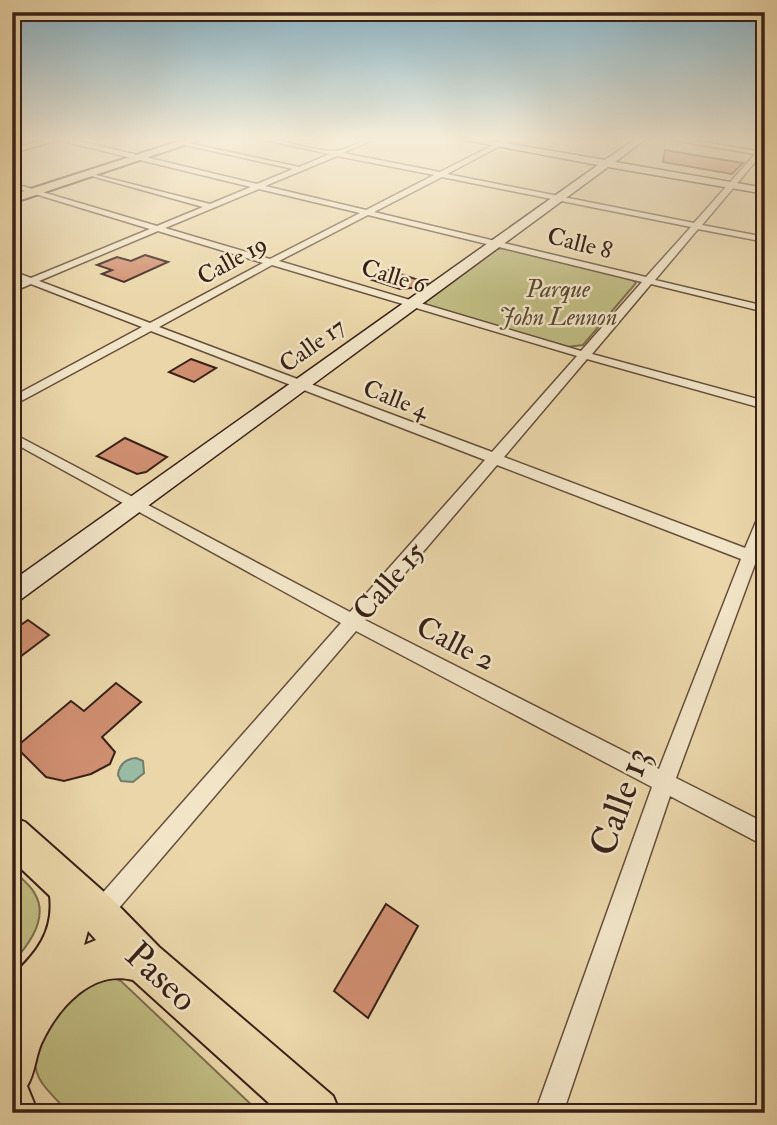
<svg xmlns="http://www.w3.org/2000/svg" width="777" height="1125" font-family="'IM FELL Double Pica',serif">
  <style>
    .green { fill: #bfbc82; stroke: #7c6e4d; stroke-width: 2 }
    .water { fill: #99baa3; stroke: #737d6b; stroke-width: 2 }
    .building { fill: #d08f71; stroke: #392118; stroke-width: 2 }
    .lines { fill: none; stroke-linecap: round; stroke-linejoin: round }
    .street-casing { stroke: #654e3c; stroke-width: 3 }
    .secondary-casing { stroke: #392118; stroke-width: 3 }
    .primary-casing { stroke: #392118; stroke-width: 4 }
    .street { fill: #f1e4c7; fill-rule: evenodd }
    .secondary { fill: #f1e4c7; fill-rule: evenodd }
    .primary { fill: #ead6a9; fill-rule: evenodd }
    .labels { text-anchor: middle; stroke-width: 5; stroke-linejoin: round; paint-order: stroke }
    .far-street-label { font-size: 24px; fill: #392118; stroke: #f1e4c7 }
    .far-park-label { font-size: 24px; font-style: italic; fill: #5a4832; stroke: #f1e4c7 }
    .street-label { font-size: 30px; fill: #392118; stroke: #f1e4c7 }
    .near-street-label { font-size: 37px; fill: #392118; stroke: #f1e4c7 }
  </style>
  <rect width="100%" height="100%" fill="#ead6a9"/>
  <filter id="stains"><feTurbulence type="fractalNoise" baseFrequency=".00286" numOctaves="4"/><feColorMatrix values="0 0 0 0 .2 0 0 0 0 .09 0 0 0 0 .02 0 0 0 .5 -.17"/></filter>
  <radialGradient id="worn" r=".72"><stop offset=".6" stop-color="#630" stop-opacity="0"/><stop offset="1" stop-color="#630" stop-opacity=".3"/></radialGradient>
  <path class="green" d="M 506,248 L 632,279 L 636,283 L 583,345 L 567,347 L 427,305 L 424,301 L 493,249 Z
    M 12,870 C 20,877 31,885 35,894 C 49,918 29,945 12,963 Z
    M 108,976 L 121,981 L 260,1113 L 69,1113 C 60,1103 50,1094 42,1083 C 22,1054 49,1020 63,995 Z"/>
  <path class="water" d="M 136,758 L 143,761 L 144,773 L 133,782 L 121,781 L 118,775 C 119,764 126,759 136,758 Z"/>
  <path class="building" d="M 665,150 L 700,156 L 743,163 L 732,174 L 663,162 Z
    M 145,255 L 168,262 L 124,282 L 102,274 L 112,270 L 97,265 L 117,257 L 131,261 Z
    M 388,270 L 428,283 L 422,287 L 400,289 L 372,280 Z
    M 191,359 L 216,368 L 194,382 L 169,372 Z
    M 125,438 L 167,457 L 146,472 L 137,474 L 97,456 Z
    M 28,620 L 49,635 L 12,663 L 12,631 Z
    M 116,683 L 141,702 L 102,737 L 115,752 L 110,764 L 91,774 L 64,781 L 46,777 L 16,747 L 71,701 L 84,711 Z
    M 386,904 L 418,926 L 368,1018 L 334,991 Z"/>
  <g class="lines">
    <defs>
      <path id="street" d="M 49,138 L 67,138 L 257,184 L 293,169 L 181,144 L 184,142 L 299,167 L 330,154 L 256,138 C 283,138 308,151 334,151 C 349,151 361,138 377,138 L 343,153 L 440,172 L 507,138 L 515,138 L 447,174 L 694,223 L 755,154 L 661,138 L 678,138 L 758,151 L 765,145 L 765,156 L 761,155 L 702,225 L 765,237 L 765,242 L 698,229 L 655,280 L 765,306 L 765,312 L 651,284 L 592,354 L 765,401 L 765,409 L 587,359 L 504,457 L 745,548 L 758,517 L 765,512 L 765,538 L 759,554 L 765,556 L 765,568 L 755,564 L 676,778 L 765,823 L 765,846 L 670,796 L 563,1113 L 535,1113 L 652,787 L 356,631 L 107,922 L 99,926 L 91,922 L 87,914 L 91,906 L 341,623 L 12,442 L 12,433 L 350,612 L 485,460 L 151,331 L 12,406 L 12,397 L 142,327 L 31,284 L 12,292 L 12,285 L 23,281 L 12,277 L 12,271 L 31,278 L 150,229 L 12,187 L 12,183 L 157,226 L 203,207 L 88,175 L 88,173 L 210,204 L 251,187 L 58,140 L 12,153 L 12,149 ZM 337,156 L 434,175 L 366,210 L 265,186 ZM 442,177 L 691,227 L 646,277 L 374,212 ZM 259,189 L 360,213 L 270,259 L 165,228 ZM 368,215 L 642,282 L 581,351 L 279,261 ZM 158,231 L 263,263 L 150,323 L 39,281 ZM 272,265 L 577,356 L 492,452 L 159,327 ZM 497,465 L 741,559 L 659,769 L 365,620 Z"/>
      <path id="secondary" d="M 454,138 L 475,138 L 605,160 L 637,138 L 647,138 L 615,162 L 765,188 L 765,194 L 608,167 L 20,600 L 12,603 L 12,581 L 598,165 Z"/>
      <path id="primary" d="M 189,138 L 205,138 L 12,203 L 12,195 Z
        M 12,817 L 25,822 L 113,900 L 159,947 L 333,1096 L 340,1113 L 280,1113 L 133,980 C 91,969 57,1009 41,1044 C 35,1058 35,1073 27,1086 L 38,1113 L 12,1113 L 12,976 C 37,953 54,931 50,896 L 12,860 ZM 88,931 L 96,940 L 84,945 Z"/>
    </defs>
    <use href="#street" class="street-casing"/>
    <use href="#secondary" class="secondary-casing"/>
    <use href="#primary" class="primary-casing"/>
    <use href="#street" class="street"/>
    <use href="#secondary" class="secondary"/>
    <use href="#primary" class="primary"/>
  </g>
  <linearGradient id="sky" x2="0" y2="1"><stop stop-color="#88b6cc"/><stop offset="0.47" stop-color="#f6edd8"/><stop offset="1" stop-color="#f6edd8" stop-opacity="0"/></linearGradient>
  <rect width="777" height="296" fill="url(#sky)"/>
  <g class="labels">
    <g class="far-street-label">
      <text transform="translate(580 243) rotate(14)" y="8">Calle 8</text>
      <text transform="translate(232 260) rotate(-29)" y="8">Calle 19</text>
      <text transform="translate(394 276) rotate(17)" y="8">Calle 6</text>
      <text transform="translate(312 345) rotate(-36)" y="8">Calle 17</text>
      <text transform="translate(396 399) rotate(21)" y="8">Calle 4</text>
    </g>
    <g class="far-park-label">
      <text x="558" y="297">Parque<tspan x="558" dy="28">John Lennon</tspan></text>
    </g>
    <g class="street-label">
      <text transform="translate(389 581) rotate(-49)" y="10">Calle 15</text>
      <text transform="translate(456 643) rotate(27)" y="10">Calle 2</text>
    </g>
    <g class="near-street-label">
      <text transform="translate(619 801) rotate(-70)" y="13">Calle 13</text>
      <text transform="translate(162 976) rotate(43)" y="13">Paseo</text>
    </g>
  </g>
  <rect width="777" height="1125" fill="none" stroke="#ead6a9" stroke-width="42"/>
  <rect x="14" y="14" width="749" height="1097" fill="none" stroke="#392118" stroke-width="3.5"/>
  <rect x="21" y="21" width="735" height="1083" fill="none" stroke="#392118" stroke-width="2"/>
  <rect width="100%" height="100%" filter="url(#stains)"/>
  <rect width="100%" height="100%" fill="url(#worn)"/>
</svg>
